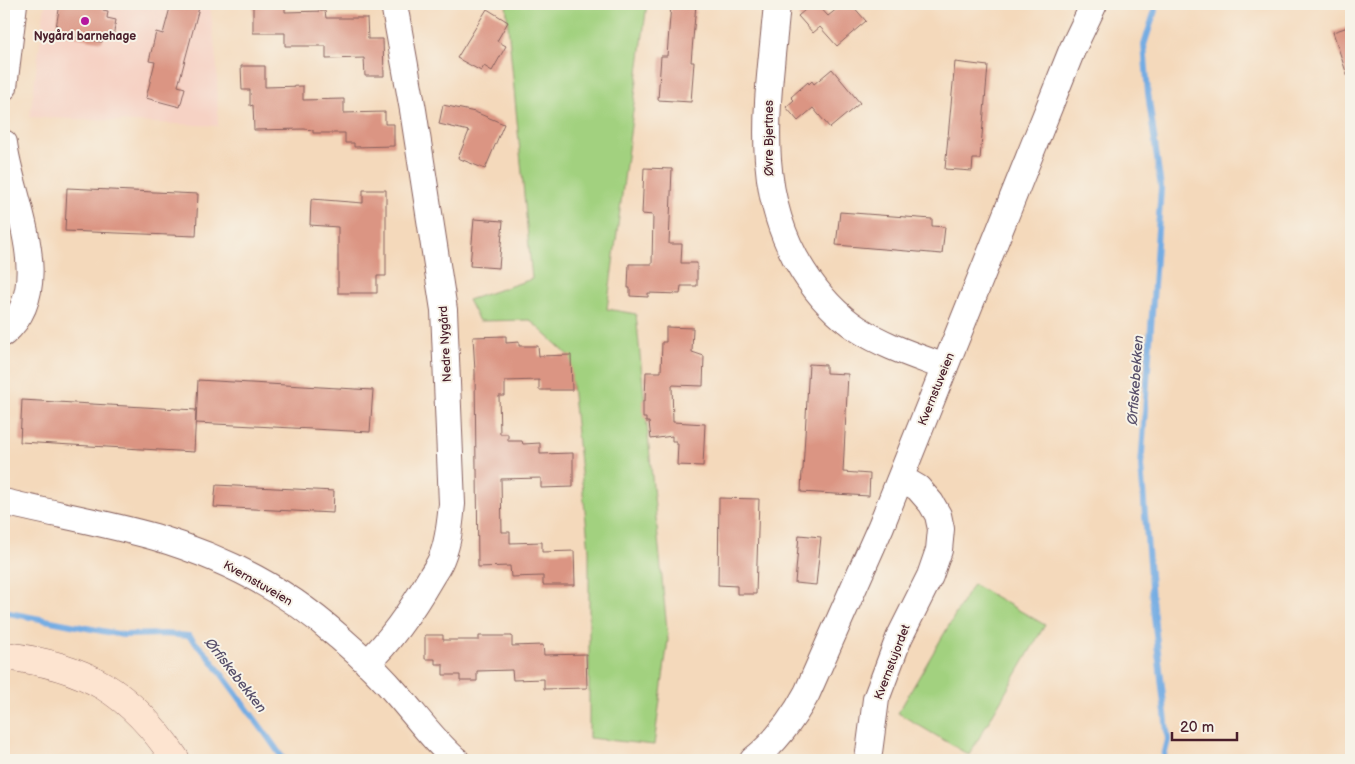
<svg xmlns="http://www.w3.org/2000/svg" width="1355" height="764" font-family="'Balsamiq Sans',sans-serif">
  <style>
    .built { fill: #f6d2c4 }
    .green { fill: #a2d17f; stroke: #767855 }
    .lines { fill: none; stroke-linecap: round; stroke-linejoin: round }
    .stream { stroke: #73ace3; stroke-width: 6 }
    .building { fill: #db9583 }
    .street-casing { stroke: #86605d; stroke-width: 28 }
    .secondary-casing { stroke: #86605d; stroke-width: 29 }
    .street { stroke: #fff; stroke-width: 26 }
    .secondary { stroke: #fde4d0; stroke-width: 28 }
    .poi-dot { fill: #b5179e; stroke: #f7f3e8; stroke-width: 2 }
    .labels { text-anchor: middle; stroke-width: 4; stroke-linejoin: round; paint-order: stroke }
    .poi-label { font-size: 12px; font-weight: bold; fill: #4a1f2b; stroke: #f7f3e8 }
    .street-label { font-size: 12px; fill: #4a1f2b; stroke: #f7f3e8 }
    .water-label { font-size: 14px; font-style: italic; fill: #58506b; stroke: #f7f3e8 }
  </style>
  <rect width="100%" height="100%" fill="#f7f3e8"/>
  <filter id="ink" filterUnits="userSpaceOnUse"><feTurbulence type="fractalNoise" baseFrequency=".02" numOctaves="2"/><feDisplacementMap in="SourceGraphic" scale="10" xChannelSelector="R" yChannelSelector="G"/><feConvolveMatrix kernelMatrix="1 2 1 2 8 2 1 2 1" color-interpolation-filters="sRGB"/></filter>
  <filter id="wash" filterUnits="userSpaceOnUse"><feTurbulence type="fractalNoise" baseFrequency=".0096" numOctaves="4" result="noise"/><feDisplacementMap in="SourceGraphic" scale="20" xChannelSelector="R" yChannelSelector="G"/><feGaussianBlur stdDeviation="1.12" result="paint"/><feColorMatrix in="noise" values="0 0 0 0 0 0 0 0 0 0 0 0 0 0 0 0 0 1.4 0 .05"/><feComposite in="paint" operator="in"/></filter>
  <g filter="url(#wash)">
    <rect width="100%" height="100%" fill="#f4d9bb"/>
    <path class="built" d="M 45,4 L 210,4 L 217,68 L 218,126 L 30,117 Z"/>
    <path class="green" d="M 506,4 L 647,4 L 607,309 L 636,314 L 668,640 L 654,745 L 589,738 L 589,550 L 569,356 L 530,320 L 479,321 L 468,300 L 532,279 Z
      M 973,584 L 1045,625 L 969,755 L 898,713 Z"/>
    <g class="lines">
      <path class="stream" d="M 1157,4 L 1144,45 L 1148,93 L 1161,188 L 1141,466 L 1152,599 L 1168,740 L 1163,760
        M 4,612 L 123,635 L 165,634 L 189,636 L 209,657 L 265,733 L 284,760"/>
    </g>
    <g id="blocks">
      <path class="building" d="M 60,4 L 104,4 L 103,10 L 108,11 L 107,18 L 116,20 L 113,37 L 104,35 L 102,42 L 55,33 Z
        M 171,4 L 200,4 L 178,86 L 185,88 L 180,107 L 146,98 L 155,62 L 149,61 L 156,32 L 163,34 Z
        M 253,4 L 285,4 L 285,12 L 325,11 L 326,18 L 367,18 L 368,39 L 383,39 L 384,76 L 365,76 L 364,58 L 326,59 L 326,46 L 285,46 L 285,33 L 253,33 Z
        M 671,4 L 696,4 L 691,62 L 694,62 L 691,102 L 658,100 L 661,56 L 667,56 Z
        M 812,4 L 817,4 L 828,16 L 843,4 L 851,4 L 866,21 L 837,46 L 820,27 L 813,33 L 798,16 Z
        M 487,9 L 508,22 L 497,41 L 506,46 L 492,71 L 484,66 L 481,71 L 457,58 Z
        M 1351,26 L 1351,78 L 1348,78 L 1333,32 Z
        M 955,62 L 988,66 L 980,159 L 973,159 L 972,171 L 945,169 Z
        M 241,66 L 265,66 L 265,87 L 303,86 L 303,100 L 344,99 L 344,113 L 385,112 L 385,124 L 394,124 L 394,146 L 354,147 L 354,143 L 345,143 L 345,133 L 313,133 L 313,130 L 304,129 L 254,130 L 253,105 L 250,106 L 250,90 L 242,90 Z
        M 832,69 L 860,103 L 830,128 L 813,108 L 798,121 L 786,107 L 794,100 L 791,97 L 808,82 L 809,84 L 812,81 L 814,84 Z
        M 443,105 L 475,112 L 504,124 L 485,169 L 458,158 L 469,131 L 439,124 Z
        M 644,168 L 672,169 L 669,244 L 682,244 L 681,263 L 697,263 L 697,286 L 681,286 L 680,294 L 648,293 L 648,297 L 630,296 L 630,288 L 628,288 L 629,264 L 652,264 L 653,215 L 642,214 Z
        M 67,188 L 198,194 L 196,236 L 65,231 Z
        M 363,190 L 386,190 L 386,276 L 377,276 L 377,293 L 338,293 L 338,227 L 310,225 L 311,201 L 312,199 L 363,203 Z
        M 840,212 L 932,219 L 932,226 L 945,227 L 942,254 L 836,245 Z
        M 474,219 L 503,221 L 499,268 L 470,266 Z
        M 666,327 L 693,328 L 692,352 L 704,356 L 703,386 L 672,385 L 673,422 L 705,424 L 703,466 L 677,465 L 678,444 L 676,444 L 676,441 L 672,441 L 672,436 L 651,439 L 649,422 L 646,422 L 646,418 L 643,418 L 643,400 L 645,400 L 646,372 L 661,372 L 662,342 L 666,342 Z
        M 506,336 L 506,343 L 519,342 L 519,346 L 538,346 L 539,356 L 571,355 L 572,390 L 539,390 L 539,380 L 505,381 L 505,396 L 499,396 L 500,434 L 508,434 L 508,441 L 522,441 L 523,444 L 540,443 L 540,454 L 573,453 L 573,487 L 541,488 L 541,478 L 501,479 L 502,532 L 510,532 L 510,543 L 542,542 L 542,552 L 574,551 L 575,585 L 543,585 L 543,576 L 511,577 L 510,566 L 478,567 L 477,469 L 476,469 L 475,371 L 473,337 Z
        M 809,364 L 826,365 L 826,373 L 848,374 L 843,472 L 870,474 L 869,496 L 801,492 L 802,470 L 803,470 Z
        M 198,380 L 373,390 L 370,432 L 196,423 Z
        M 22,400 L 196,410 L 194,452 L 20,442 Z
        M 216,485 L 334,491 L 333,513 L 214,507 Z
        M 719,498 L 759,499 L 756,594 L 737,594 L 737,586 L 718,585 Z
        M 799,535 L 821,537 L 816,585 L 795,583 Z
        M 425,635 L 443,635 L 443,640 L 479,640 L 479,636 L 512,636 L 512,646 L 543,645 L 544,655 L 586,654 L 587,688 L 544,689 L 544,679 L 513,680 L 512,670 L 477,671 L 477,681 L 460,681 L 460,675 L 443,675 L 443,664 L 435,664 L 435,659 L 425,659 Z"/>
    </g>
  </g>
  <g filter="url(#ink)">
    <use href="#blocks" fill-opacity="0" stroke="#86605d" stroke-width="1"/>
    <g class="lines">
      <defs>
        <path id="street" d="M 777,4 C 769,96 750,188 803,271 C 817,293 835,314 858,329 C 884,346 916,356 945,367
          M 4,87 L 14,4
          M 4,143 C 11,200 58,287 4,333
          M 4,502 C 54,514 105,523 155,537 C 222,557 287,590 339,637 C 361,656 382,676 401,699 C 419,720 435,742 456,760
          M 367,663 C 393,638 413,608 431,577 C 435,570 440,564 442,557 C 449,540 450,522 452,504 L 444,310 L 413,110 L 394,4
          M 753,760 C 776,742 793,719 807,693 L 881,526 L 1072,50 L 1094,4
          M 868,760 L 876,699 L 899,638 L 930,576 L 939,550 L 941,529 L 938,515 L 931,503 L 918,488 L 901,478"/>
        <path id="secondary" d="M 4,656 C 85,665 131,692 176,760"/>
      </defs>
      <use href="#street" class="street-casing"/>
      <use href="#secondary" class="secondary-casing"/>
      <use href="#street" class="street"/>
      <use href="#secondary" class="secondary"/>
    </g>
  </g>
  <circle class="poi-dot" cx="85" cy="21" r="5"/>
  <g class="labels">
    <g class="poi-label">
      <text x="85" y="40">Nygård barnehage</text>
    </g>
    <g class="street-label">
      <text transform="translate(769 138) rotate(-90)" y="4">Øvre Bjertnes</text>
      <text transform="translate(445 344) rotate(-93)" y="4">Nedre Nygård</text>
      <text transform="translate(936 389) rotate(-68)" y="4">Kvernstuveien</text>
      <text transform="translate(258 583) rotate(30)" y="4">Kvernstuveien</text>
      <text transform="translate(892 662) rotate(-69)" y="4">Kvernstujordet</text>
    </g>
    <g class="water-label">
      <text transform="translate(1135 380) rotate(-86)" y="5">Ørfiskebekken</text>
      <text transform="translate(236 675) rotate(52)" y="5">Ørfiskebekken</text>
    </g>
  </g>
  <rect width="1355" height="764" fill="none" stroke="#f7f3e8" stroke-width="20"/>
  <path d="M1172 732v8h65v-8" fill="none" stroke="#4a1f2b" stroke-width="2.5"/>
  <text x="1180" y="732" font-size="15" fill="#4a1f2b" stroke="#f7f3e8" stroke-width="4" paint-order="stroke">20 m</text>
</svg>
